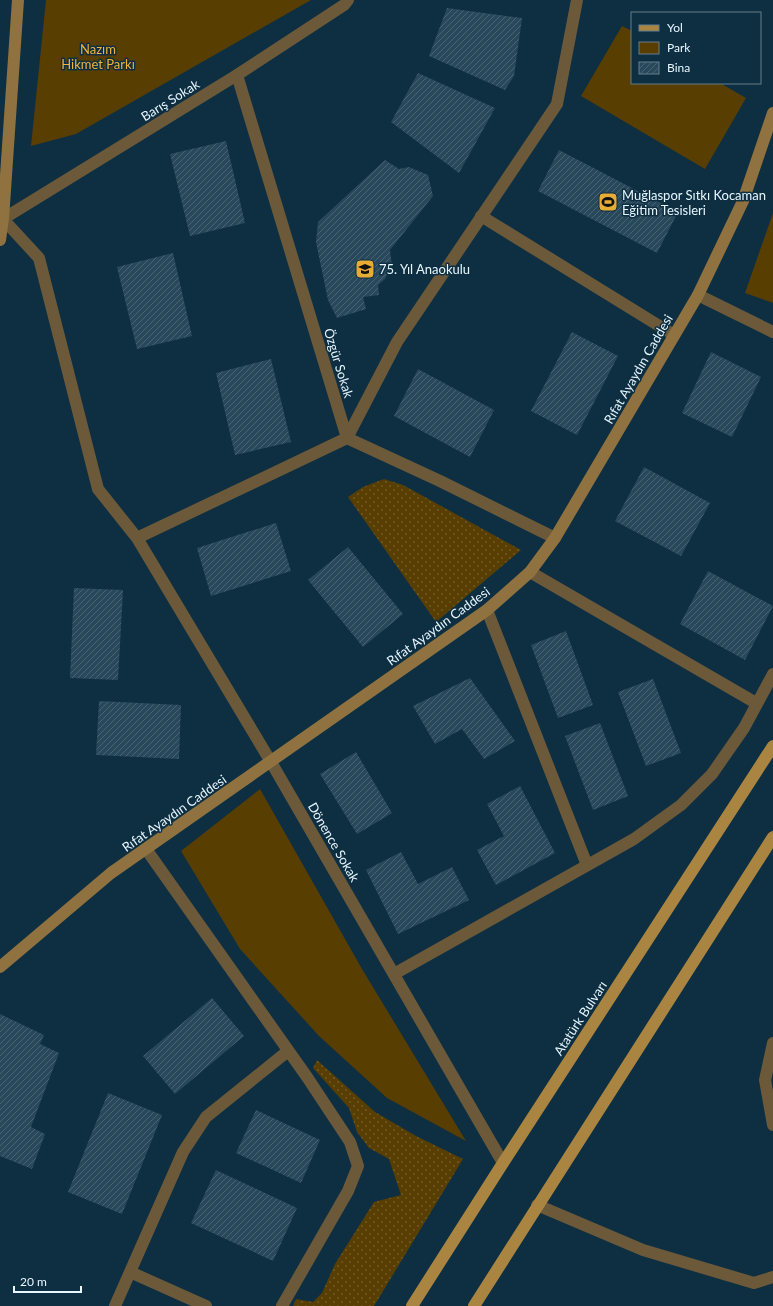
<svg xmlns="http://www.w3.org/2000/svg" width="773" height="1306" font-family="Lato,sans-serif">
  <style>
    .grass { fill: url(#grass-dots) }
    .park { fill: #583e00 }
    .building { fill: url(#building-hatch) }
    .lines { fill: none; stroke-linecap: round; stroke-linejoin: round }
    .street { stroke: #6b593a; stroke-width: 12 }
    .secondary { stroke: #8f723f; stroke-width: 12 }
    .primary { stroke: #aa8541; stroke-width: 12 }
    .labels { text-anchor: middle; stroke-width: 3; stroke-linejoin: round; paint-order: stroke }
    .park-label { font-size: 13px; fill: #eeb43e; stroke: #0e2f41 }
    .street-label { font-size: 13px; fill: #e7f6ff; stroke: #0e2f41 }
    .poi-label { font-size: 13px; fill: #e7f6ff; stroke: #0e2f41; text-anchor: start }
  </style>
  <defs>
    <pattern id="grass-dots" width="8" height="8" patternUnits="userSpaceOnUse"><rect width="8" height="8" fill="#583e00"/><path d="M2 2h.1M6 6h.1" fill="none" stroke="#705a26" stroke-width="1.8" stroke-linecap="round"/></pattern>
    <pattern id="building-hatch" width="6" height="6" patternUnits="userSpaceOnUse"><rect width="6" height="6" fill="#28485b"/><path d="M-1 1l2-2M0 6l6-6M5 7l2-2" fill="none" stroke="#476374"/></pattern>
  </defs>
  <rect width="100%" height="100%" fill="#0e2f41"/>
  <path class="grass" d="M 384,479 L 403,485 L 521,550 L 436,622 L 348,497 L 363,487 Z
    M 317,1060 L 375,1112 L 416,1136 L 463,1159 L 374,1306 L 293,1306 L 296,1299 L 313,1302 L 322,1293 L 335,1264 L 374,1202 L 401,1195 L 389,1159 L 369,1148 L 357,1132 L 349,1108 L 313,1068 Z"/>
  <path class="park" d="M 46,0 L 311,0 L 76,134 L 31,146 Z
    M 622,26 L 632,31 L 632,83 L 720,83 L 746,98 L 705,169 L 581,96 Z
    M 773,213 L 773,303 L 745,293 Z
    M 260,789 L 362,969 L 466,1141 L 387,1098 L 319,1036 L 240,949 L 181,851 Z"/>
  <path class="building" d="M 447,8 L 522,18 L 514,76 L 505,90 L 429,56 Z
    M 418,73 L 495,108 L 459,173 L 391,122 Z
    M 226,141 L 245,223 L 190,236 L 170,154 Z
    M 559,150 L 678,212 L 657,253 L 538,191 Z
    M 385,160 L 399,169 L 409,167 L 428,175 L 433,196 L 390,250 L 392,266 L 385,279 L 378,285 L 379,295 L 363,297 L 366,309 L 337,318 L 328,300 L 316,242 L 318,222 Z
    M 173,253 L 192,336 L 137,349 L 117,267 Z
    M 572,332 L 618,356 L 577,435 L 531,411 Z
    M 711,352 L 761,377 L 732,437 L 682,413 Z
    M 271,359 L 291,442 L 235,455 L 216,373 Z
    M 418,369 L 494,410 L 470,457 L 394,416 Z
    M 644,467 L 710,503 L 681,556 L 615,521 Z
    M 276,523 L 291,571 L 211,596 L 197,548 Z
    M 348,547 L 403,614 L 363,647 L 308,580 Z
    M 708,571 L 773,606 L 745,660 L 680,624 Z
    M 74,588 L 123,590 L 118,680 L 70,678 Z
    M 566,631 L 593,705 L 558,718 L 531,645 Z
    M 470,678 L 515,741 L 484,759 L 462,729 L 435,744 L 413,706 Z
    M 653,679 L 681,753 L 646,766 L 618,692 Z
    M 99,701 L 181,705 L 179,759 L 96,755 Z
    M 600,723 L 628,796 L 593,810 L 565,736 Z
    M 356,752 L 392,813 L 357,834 L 320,774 Z
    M 520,786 L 555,853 L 496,885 L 477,850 L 504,836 L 487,804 Z
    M 401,852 L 418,884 L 452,867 L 469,900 L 398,934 L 366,870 Z
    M 212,998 L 244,1036 L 175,1094 L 143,1056 Z
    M 0,1014 L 44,1035 L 40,1044 L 59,1053 L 31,1127 L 45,1134 L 32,1169 L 0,1156 Z
    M 108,1093 L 162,1115 L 122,1214 L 68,1192 Z
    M 256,1110 L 320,1140 L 301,1183 L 236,1153 Z
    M 216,1170 L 297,1208 L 273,1261 L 191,1223 Z"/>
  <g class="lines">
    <path class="street" d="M 348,0 L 344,5 L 237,75 L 3,219 L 39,258 L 98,489 L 137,538 L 271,762 L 503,1163
      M 237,75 L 347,438 L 440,481 L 555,538
      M 481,216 L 674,335
      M 698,295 L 773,332
      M 137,538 L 347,438 L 397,342 L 557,104 L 577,0
      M 530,572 L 756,703
      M 487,610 L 587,865
      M 146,849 L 307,1077 L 350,1142 L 358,1166 L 348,1191 L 282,1306
      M 394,974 L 634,839 L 681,805 L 712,774 L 744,728 L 773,674
      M 773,1043 L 765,1080 L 773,1125
      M 537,1205 L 643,1250 L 754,1283 L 773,1277
      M 130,1272 L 206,1306
      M 115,1306 L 183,1152 L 206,1117 L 288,1051"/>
    <path class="secondary" d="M 0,240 L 3,219 L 18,0
      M 0,967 L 111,873 L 487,610 L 530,572 L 555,538 L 698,295 L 743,201 L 773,113"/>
    <path class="primary" d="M 412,1306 L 503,1163 L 773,746
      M 474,1306 L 773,837"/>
  </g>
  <defs>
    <symbol id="stadium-square" viewBox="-11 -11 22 22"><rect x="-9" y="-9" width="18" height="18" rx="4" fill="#e6ac36" stroke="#0e2f41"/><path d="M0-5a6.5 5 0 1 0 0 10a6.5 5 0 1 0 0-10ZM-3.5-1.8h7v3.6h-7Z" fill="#111"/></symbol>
    <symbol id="school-square" viewBox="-11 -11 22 22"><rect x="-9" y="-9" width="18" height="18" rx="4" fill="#e6ac36" stroke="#0e2f41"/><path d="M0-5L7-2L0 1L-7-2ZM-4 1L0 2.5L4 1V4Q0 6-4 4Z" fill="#111"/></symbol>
  </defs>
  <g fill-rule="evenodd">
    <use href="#stadium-square" x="597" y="191" width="22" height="22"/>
    <use href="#school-square" x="354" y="258" width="22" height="22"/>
  </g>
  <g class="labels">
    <g class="park-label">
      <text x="98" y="54">Nazım<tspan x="98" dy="15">Hikmet Parkı</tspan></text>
    </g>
    <g class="street-label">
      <text transform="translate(170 100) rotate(-32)" y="5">Barış Sokak</text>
      <text transform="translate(339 363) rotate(73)" y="5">Özgür Sokak</text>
      <text transform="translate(638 369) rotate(-60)" y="5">Rıfat Ayaydın Caddesi</text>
      <text transform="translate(438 626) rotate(-36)" y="5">Rıfat Ayaydın Caddesi</text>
      <text transform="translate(174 813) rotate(-35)" y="5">Rıfat Ayaydın Caddesi</text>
      <text transform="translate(334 842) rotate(60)" y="5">Dönence Sokak</text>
      <text transform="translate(580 1018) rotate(-57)" y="5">Atatürk Bulvarı</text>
    </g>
    <g class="poi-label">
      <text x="622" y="200">Muğlaspor Sıtkı Kocaman<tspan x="622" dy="15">Eğitim Tesisleri</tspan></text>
      <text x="379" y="274">75. Yıl Anaokulu</text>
    </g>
  </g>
  <rect x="631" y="12" width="130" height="72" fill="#0e2f41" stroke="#657f8d"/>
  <rect x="639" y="25" width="20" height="6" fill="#aa8541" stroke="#657f8d"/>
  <text x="667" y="32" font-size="12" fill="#e7f6ff">Yol</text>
  <rect x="639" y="42" width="20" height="12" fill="#583e00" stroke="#657f8d"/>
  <text x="667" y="52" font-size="12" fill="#e7f6ff">Park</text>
  <rect x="639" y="62" width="20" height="12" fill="url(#building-hatch)" stroke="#657f8d"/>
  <text x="667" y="72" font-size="12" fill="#e7f6ff">Bina</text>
  <path d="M14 1286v6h67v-6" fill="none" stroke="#e7f6ff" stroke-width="2"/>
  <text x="20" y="1286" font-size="12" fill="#e7f6ff" stroke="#0e2f41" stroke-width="3" paint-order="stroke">20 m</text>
</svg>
